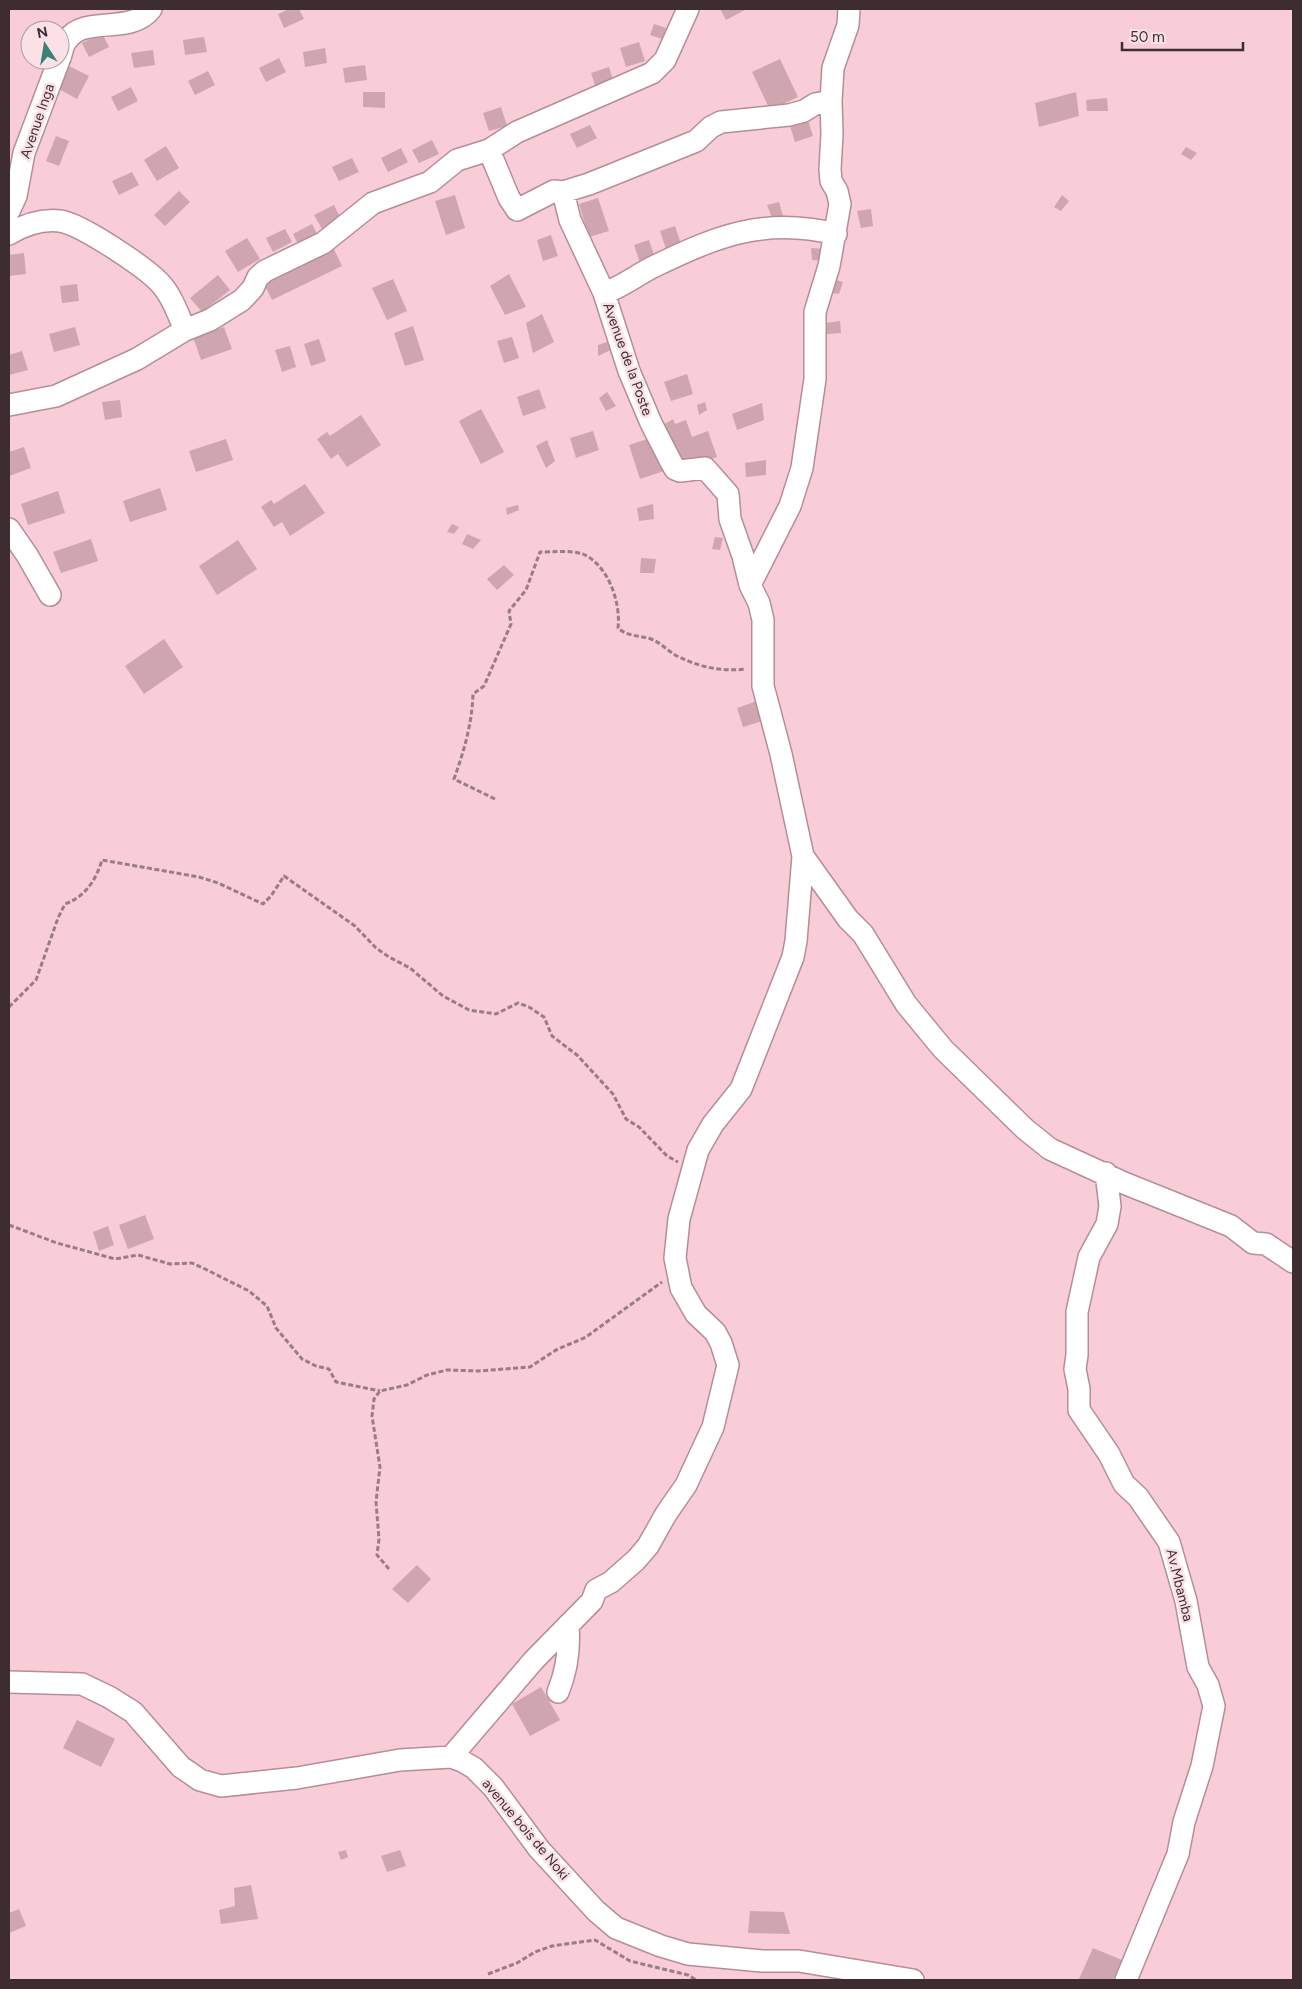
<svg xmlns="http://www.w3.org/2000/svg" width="1302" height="1989" font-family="Figtree,sans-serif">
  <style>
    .building { fill: #cfa5af }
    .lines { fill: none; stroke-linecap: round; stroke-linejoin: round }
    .minor-casing { stroke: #b68d97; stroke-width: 24 }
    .path { stroke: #9a7c83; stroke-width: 3; stroke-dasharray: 5 2.5; stroke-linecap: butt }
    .minor { stroke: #fff; stroke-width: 21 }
    .labels { text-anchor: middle; stroke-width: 5; stroke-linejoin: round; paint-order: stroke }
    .street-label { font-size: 14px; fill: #3d2d31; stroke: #fbe0e6 }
  </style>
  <rect width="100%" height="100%" fill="#f9cdd7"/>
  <path class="building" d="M 289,9 L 299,9 L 304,19 L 284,28 L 278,14 Z
    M 720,9 L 745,9 L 745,10 L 726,20 Z
    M 654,24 L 666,28 L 662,39 L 650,35 Z
    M 102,33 L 109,47 L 89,57 L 82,43 Z
    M 204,37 L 207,52 L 185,55 L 183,40 Z
    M 639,42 L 645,61 L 626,67 L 620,48 Z
    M 325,48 L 327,63 L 305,67 L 303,52 Z
    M 153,50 L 155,65 L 134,68 L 131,53 Z
    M 279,58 L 286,72 L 266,82 L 259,68 Z
    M 780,59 L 798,97 L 770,110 L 752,72 Z
    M 67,65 L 89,76 L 77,99 L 55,87 Z
    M 365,65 L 367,80 L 345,83 L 343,68 Z
    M 609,67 L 615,86 L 597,91 L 591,73 Z
    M 208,71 L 215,85 L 195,95 L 188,81 Z
    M 131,87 L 138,101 L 118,111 L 111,97 Z
    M 363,92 L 385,92 L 385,108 L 363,107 Z
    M 1076,92 L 1079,116 L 1039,127 L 1035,103 Z
    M 1107,98 L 1108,111 L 1087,111 L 1086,100 Z
    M 501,107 L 507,126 L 489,131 L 483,113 Z
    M 807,117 L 813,136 L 795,142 L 789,123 Z
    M 590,125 L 597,138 L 577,148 L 570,134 Z
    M 56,136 L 69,141 L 59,166 L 46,161 Z
    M 432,140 L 439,154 L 419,163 L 412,150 Z
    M 166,146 L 179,168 L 157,181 L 144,160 Z
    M 1186,147 L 1197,153 L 1191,160 L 1181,154 Z
    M 401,148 L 408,162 L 388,172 L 381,158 Z
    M 352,158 L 359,172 L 339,181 L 332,167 Z
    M 132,172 L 139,185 L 119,195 L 112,181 Z
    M 179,191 L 190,202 L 165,226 L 154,215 Z
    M 455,195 L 465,228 L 446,235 L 435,201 Z
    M 1062,195 L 1069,201 L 1061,211 L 1054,207 Z
    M 598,198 L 609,231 L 589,237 L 579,204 Z
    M 779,202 L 783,216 L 773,220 L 767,205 Z
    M 334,205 L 341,219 L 322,229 L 314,215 Z
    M 871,209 L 873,226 L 861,228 L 857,211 Z
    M 312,224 L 319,238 L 300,248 L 293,234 Z
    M 675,226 L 682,247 L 667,252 L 660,231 Z
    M 285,229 L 292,242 L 273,252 L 266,238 Z
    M 551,235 L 558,256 L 543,261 L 537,240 Z
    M 247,238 L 260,259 L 238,272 L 225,251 Z
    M 649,240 L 656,261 L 641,266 L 634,245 Z
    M 331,243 L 342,266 L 272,300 L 261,278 Z
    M 811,248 L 827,249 L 826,261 L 812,260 Z
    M 24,253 L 26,274 L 9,276 L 9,255 Z
    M 509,274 L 526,307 L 505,315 L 490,286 Z
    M 218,275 L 230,290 L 202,312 L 190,298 Z
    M 393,279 L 407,311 L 387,320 L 372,288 Z
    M 833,279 L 843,282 L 839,294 L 831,293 Z
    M 77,284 L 79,301 L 62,303 L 60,286 Z
    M 542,314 L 554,342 L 533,353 L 526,323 Z
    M 840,321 L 841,333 L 827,334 L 826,323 Z
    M 413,326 L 424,360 L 405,366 L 394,333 Z
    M 75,327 L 80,345 L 54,352 L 49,334 Z
    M 224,327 L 232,349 L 201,360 L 193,337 Z
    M 512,337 L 519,358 L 504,363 L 497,341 Z
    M 319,339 L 326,361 L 311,366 L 304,344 Z
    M 613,340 L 617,347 L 598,356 L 598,345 Z
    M 290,346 L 296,367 L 282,372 L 275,350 Z
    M 22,351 L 28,370 L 9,375 L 9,355 Z
    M 687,374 L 693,394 L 671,401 L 664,382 Z
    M 539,389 L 546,408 L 523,416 L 517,397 Z
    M 607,392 L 616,406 L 606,411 L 599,398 Z
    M 120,400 L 122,417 L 105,420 L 102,402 Z
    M 705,402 L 707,410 L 699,415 L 697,405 Z
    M 762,403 L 764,420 L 737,430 L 732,414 Z
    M 481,409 L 504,452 L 481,464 L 459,421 Z
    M 361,415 L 381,445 L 347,467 L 338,454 L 331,459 L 317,439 L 327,432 L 330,436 Z
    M 673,419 L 675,424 L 686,420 L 692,437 L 708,431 L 717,457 L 680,470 L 663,425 Z
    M 593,431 L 599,450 L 576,458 L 570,438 Z
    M 653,437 L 664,471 L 640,479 L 629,445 Z
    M 226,439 L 233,460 L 196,472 L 189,451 Z
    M 547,440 L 555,461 L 546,468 L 536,446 Z
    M 24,447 L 31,468 L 9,476 L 9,452 Z
    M 766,460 L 766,475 L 746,477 L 745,463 Z
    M 305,484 L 325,513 L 290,536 L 282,522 L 274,527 L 261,507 L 271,500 L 274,504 Z
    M 160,488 L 167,510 L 130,522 L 123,501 Z
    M 58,491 L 65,513 L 28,525 L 21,504 Z
    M 653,504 L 654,519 L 639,521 L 637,508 Z
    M 518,505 L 519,510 L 507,515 L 506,508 Z
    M 452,524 L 459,527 L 454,534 L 447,532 Z
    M 467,534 L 481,540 L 473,549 L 462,544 Z
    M 715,537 L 723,538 L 720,550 L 712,549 Z
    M 91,539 L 98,561 L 61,573 L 53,552 Z
    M 238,540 L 257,569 L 217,595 L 199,566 Z
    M 641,558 L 656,559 L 654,573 L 640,573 Z
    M 504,565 L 514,575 L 497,590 L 487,579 Z
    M 164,639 L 183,667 L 144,694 L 125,666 Z
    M 760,700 L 766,720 L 743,727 L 737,708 Z
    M 145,1215 L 154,1239 L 128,1249 L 119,1225 Z
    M 108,1226 L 114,1245 L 99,1251 L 93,1232 Z
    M 417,1565 L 431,1579 L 408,1603 L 392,1589 Z
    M 541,1687 L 560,1720 L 530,1736 L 512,1704 Z
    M 77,1720 L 115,1739 L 101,1767 L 63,1748 Z
    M 346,1850 L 348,1857 L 341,1860 L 338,1852 Z
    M 400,1850 L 406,1866 L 387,1872 L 381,1856 Z
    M 251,1885 L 258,1919 L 221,1924 L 219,1910 L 235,1906 L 234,1888 Z
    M 19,1909 L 26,1926 L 9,1933 L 9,1913 Z
    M 750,1911 L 784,1912 L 790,1934 L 748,1933 Z
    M 1093,1948 L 1122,1960 L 1113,1980 L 1079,1979 Z"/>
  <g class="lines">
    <defs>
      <path id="minor" d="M 60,58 C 62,52 63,44 67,40 C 85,14 130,36 151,9
        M 489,150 L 509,198 L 517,210 L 554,191 L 563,192 L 589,184 L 696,141 L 711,127 L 721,122 L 789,115 L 804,111 L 815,104 L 831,101
        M 9,211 L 16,196 L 24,153 L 59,60
        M 9,234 C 24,225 42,219 60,221 C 81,224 145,267 160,283 C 172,296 178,314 185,330
        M 604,293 C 622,287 638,274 655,266 C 719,235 765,217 836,234
        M 9,405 L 56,396 L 137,359 L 185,330 L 210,320 L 242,300 L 253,288 L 258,277 L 265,271 L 323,243 L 373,203 L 430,182 L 457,160 L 489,150 L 517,132 L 652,73 L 665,60 L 688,9
        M 9,529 L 27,555 L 50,595
        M 750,585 L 790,506 L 802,468 L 815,379 L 815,312 L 829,266 L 840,204 L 837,191 L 831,181 L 830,169 L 832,134 L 831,101 L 833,68 L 848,25 L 849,9
        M 803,856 L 848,919 L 863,934 L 906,1004 L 943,1049 L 1025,1129 L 1050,1149 L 1124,1183 L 1231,1226 L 1253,1243 L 1266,1244 L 1293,1262
        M 1106,1173 L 1110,1206 L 1107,1224 L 1089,1257 L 1077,1312 L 1077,1355 L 1075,1369 L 1079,1389 L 1079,1410 L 1109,1454 L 1124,1484 L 1138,1497 L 1169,1542 L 1186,1601 L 1198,1667 L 1208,1685 L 1214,1706 L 1202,1766 L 1184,1822 L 1178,1854 L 1126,1980
        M 9,1682 L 82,1684 L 109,1697 L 133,1712 L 181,1767 L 200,1780 L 221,1786 L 297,1778 L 400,1760 L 451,1757 L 462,1761 L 474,1768 L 493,1787 L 539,1849 L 596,1911 L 616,1928 L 661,1946 L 688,1954 L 762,1961 L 799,1961 L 913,1980
        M 558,1692 C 567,1670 570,1649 568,1625
        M 451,1757 L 534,1660 L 592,1601 L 596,1590 L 611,1582 L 636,1560 L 648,1546 L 666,1514 L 686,1485 L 713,1427 L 728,1365 L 721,1343 L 715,1332 L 696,1314 L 681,1288 L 675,1258 L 679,1219 L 698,1150 L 713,1124 L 741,1089 L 793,957 L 796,941 L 803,856 L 781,754 L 763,686 L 763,620 L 759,603 L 750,585 L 743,556 L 730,519 L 728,494 L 705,468 L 680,471 L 675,469 L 671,462 L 651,423 L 629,371 L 604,293 L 570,220 L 563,192"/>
    </defs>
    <use href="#minor" class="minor-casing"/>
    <path class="path" d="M 495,799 L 454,779 C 464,751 472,724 473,694 L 484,686 L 511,624 L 509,611 L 526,590 L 540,552 C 552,552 571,550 583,554 C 608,565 621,602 618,628 C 628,637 639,635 651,639 C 661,643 668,651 677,656 C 699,667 722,672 746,669
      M 9,1007 L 36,980 L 58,918 L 65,904 C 85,897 96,880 102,860 L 199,877 L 218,883 L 263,904 L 271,896 L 284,876 L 355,926 L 376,948 L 389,957 L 410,968 L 443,996 L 469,1010 L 496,1014 L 518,1003 L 529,1007 L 544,1017 L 552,1036 L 577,1055 L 613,1094 L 626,1119 L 639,1127 L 667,1156 L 678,1162
      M 9,1225 L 57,1243 L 115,1259 L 138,1255 L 170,1264 L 192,1263 L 205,1269 L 249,1291 L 267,1306 L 276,1328 L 302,1359 L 316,1366 L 329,1369 L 336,1382 L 380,1391
      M 389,1569 L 377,1555 L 379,1539 L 376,1502 L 380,1467 L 372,1416 L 374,1399 L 380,1391 L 407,1385 L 427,1375 L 447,1370 L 479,1371 L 530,1367 L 556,1350 L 586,1337 L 662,1282
      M 488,1974 L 517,1963 L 535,1952 L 552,1946 L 595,1940 L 630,1961 L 688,1975 L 696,1980"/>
    <use href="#minor" class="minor"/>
  </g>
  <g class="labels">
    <g class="street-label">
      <text transform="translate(37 121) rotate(-71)" y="5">Avenue Inga</text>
      <text transform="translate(628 359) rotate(70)" y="5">Avenue de la Poste</text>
      <text transform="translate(1180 1585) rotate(76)" y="5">Av.Mbamba</text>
      <text transform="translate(526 1829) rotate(50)" y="5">avenue bois de Noki</text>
    </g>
  </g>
  <rect width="1302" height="1989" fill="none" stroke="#3d2d31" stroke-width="20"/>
  <g transform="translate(45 45) rotate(348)"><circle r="24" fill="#fbe0e6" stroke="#af989e"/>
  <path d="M0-4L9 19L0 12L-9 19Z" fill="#3b8177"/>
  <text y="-8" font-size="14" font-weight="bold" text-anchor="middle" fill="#3d2d31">N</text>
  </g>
  <path d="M1122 42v8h121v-8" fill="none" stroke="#3d2d31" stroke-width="2.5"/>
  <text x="1130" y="42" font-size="15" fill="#3d2d31" stroke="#fbe0e6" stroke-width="4" paint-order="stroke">50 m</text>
</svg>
